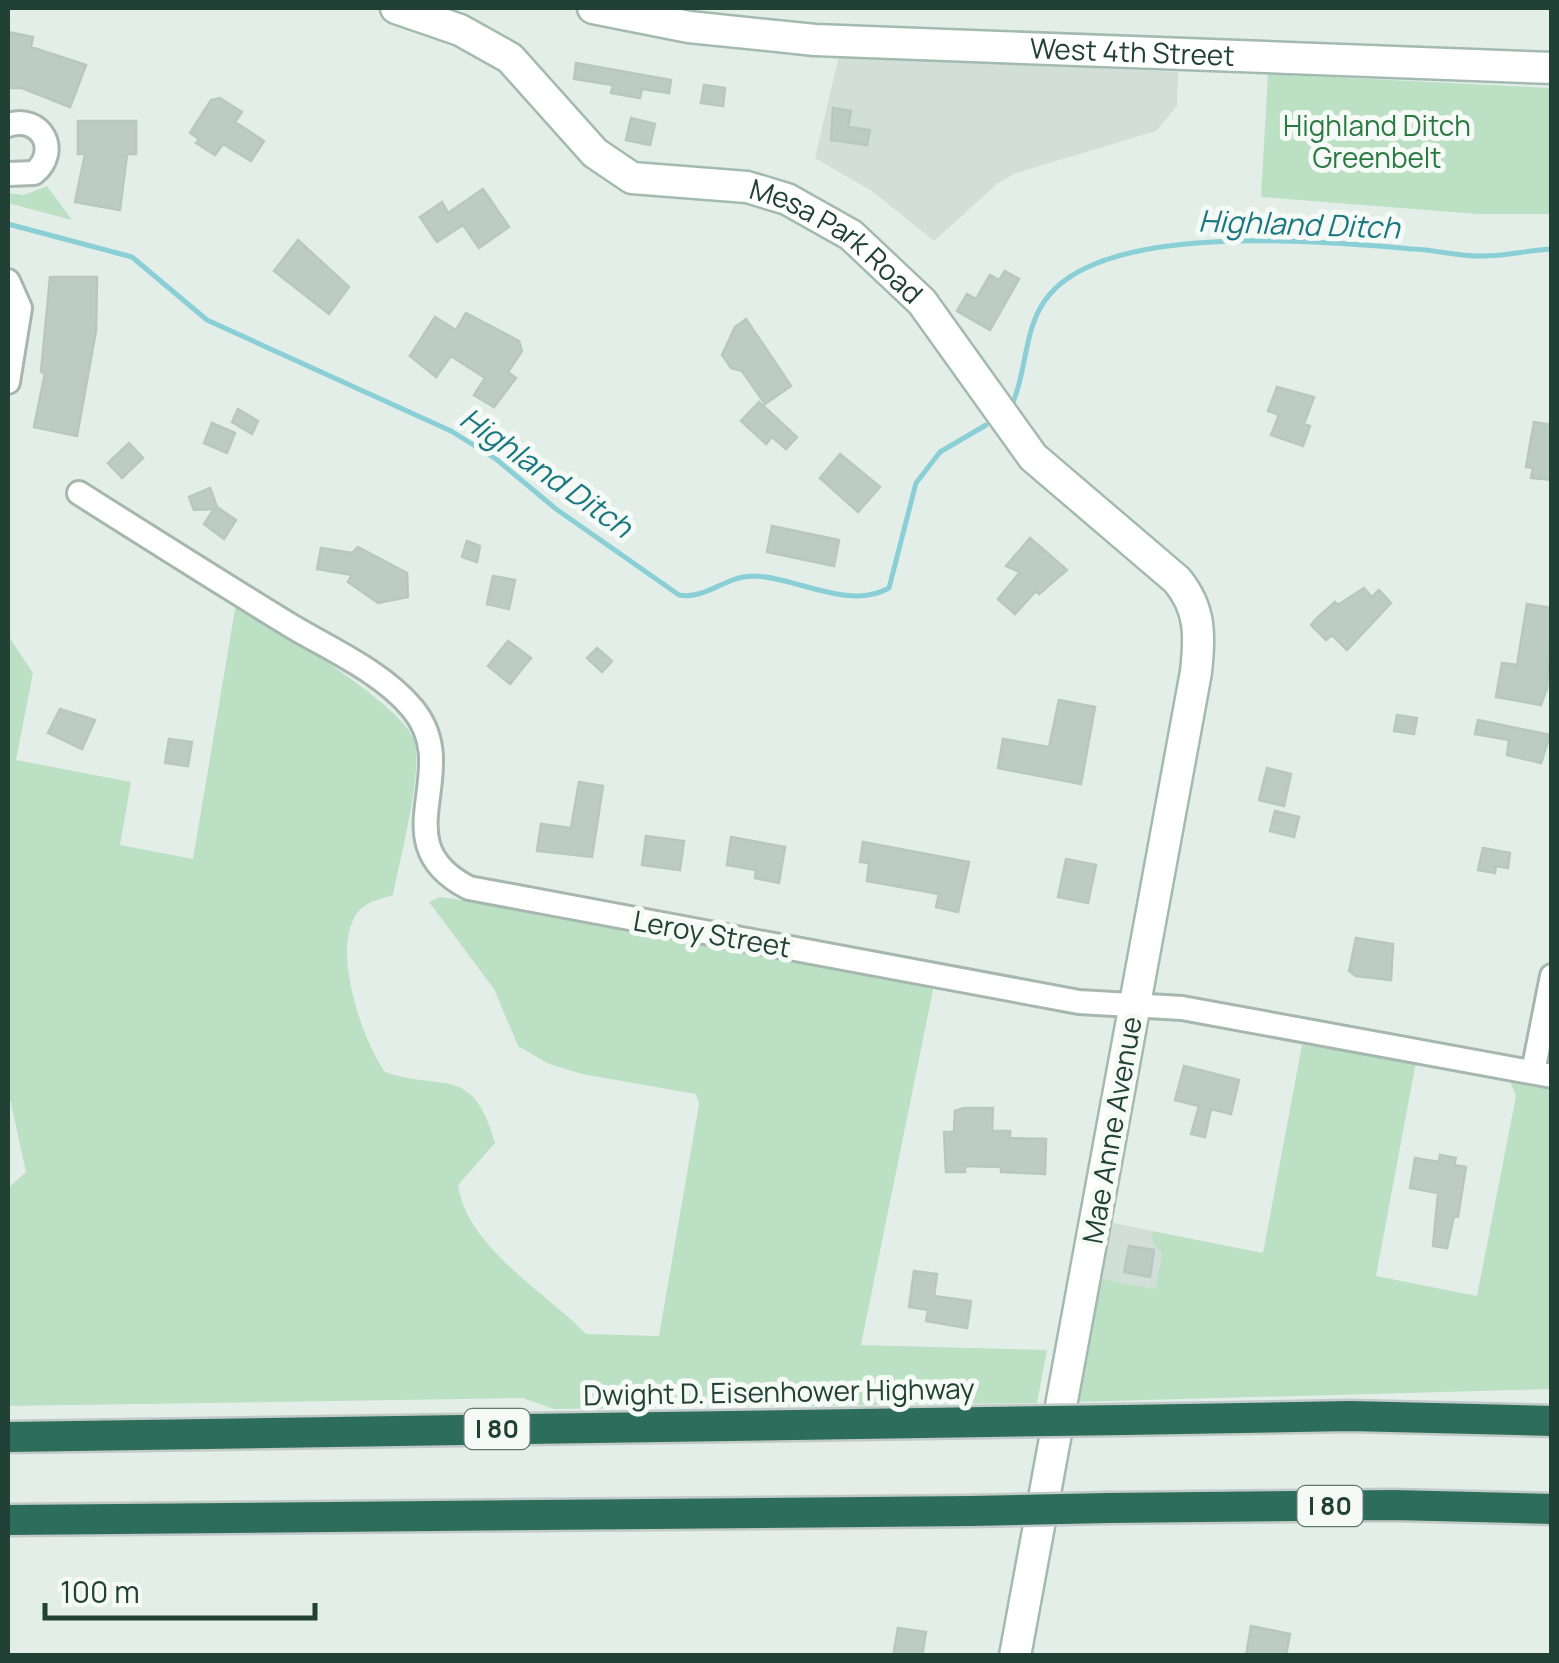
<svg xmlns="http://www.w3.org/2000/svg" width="1559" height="1663" font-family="Manrope,sans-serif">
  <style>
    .built { fill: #d2ded8 }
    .green { fill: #bce0c3 }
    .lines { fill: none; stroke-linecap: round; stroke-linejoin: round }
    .stream { stroke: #8acfd5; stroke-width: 5 }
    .building { fill: #bcccc4; stroke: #b6c8bf; stroke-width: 2.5 }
    .street-casing { stroke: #a6b7b0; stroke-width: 28 }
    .secondary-casing { stroke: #a2bab0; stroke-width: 35 }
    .highway-casing { stroke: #c1cac7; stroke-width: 35 }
    .street { stroke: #fff; stroke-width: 22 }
    .secondary { stroke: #fff; stroke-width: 30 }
    .highway { stroke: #2d6e5b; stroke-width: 30 }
    .highway-bridge-casing { stroke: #c1cac7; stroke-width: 35; stroke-linecap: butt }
    .highway-bridge { stroke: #2d6e5b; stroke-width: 30 }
    .labels { text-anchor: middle; stroke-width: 10; stroke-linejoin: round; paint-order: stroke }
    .shield { fill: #f5faf7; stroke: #617870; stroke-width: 2.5 }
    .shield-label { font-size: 25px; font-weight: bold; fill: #224136 }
    .street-label { font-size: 28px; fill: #224136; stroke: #f5faf7 }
    .park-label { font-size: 28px; fill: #2b7943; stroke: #f5faf7 }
    .water-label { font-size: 30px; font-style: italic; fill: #1a777f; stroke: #f5faf7 }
  </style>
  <rect width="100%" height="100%" fill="#e4eee9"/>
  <path class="built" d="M 839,56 L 1178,72 L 1177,106 L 1156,131 L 1016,173 L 998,183 L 934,241 L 872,191 L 815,158 Z
    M 1109,1222 L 1152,1231 L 1152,1241 L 1162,1255 L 1155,1289 L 1097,1278 Z"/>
  <path class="green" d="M 1268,74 L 1551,88 L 1551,214 L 1478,214 L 1261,197 Z
    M 47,186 L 72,220 L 8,203 L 8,193 L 24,195 Z
    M 236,603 C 272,628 407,706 415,743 C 422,776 400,859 393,895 C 385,898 370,901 363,907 C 326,937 362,1041 385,1072 C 442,1092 473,1063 495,1143 L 458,1185 C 467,1247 544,1291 586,1334 L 659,1336 L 699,1104 L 696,1094 L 582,1074 L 549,1064 L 518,1046 L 494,989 L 429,902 L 440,897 L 455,899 L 934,985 L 861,1345 L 1047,1350 L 1037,1403 L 554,1409 L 522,1398 L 8,1406 L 8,1188 L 26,1172 L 8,1090 L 8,635 L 33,673 L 16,760 L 131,782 L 120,845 L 193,859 Z
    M 1302,1045 L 1416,1062 L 1376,1276 L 1477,1296 L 1516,1096 L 1509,1079 L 1551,1088 L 1551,1389 L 1074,1402 L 1097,1278 L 1155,1289 L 1162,1255 L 1152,1241 L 1152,1231 L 1263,1253 Z"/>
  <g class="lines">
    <path class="stream" d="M 8,224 L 132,257 L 207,320 L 451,431 L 496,459 L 556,509 L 679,595 C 705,600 726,576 753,576 C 798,577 848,611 889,588 L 916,483 L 940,452 L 986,425
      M 1013,402 C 1028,367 1023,325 1050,294 C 1113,221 1325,242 1414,249 C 1437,250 1460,257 1483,256 C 1506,256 1529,250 1552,249"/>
  </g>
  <path class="building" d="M 8,32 L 33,37 L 31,47 L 86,65 L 70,107 L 22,88 L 8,88 Z
    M 576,63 L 671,80 L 669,93 L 642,89 L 640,98 L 611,93 L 613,85 L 574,79 Z
    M 704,85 L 725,88 L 723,106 L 701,103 Z
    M 220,98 L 242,112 L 235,122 L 264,141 L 251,161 L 223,144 L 215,155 L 196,143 L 199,139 L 190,133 L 211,100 Z
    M 833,108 L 851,111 L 848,127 L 870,130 L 867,145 L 831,140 Z
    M 631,118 L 655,124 L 650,145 L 626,140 Z
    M 78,121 L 136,121 L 136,154 L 127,154 L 120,210 L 75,202 L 85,154 L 78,154 Z
    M 483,189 L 509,227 L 479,248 L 463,225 L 437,242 L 420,217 L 442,202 L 448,213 Z
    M 298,240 L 349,287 L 329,314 L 274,271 Z
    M 1005,271 L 1019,279 L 990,330 L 957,311 L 967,294 L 976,299 L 990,275 L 999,280 Z
    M 50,277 L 97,277 L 96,331 L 77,436 L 34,427 L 45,373 L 41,372 Z
    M 466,313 L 519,341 L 522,351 L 508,372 L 516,378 L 494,407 L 474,395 L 485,378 L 451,356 L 436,377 L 410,356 L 435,317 L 456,330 Z
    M 746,319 L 791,386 L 765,404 L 742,371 L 731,368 L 722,355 L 735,327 Z
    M 1277,387 L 1314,397 L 1304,424 L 1310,426 L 1303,446 L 1271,435 L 1279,415 L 1268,411 Z
    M 759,402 L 797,437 L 786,449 L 772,437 L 766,444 L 741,421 Z
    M 238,409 L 258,421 L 252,434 L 232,422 Z
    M 1534,422 L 1552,425 L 1552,480 L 1531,478 L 1533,468 L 1526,467 Z
    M 212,423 L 235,433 L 227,453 L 204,443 Z
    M 129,443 L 143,458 L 122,478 L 108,463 Z
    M 840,454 L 880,487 L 858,512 L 820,478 Z
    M 210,488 L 217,507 L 236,520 L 224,539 L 204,524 L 214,509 L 194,510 L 189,497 Z
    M 772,526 L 839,540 L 834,566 L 767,552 Z
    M 1030,538 L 1067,570 L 1039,594 L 1036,591 L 1015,614 L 998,599 L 1020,572 L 1006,566 Z
    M 467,541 L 480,546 L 477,562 L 462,557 Z
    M 358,547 L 407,573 L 408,597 L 378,603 L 348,582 L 352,575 L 317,569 L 321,548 L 352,553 Z
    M 493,576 L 515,580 L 509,609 L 487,604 Z
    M 1364,588 L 1372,597 L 1379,590 L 1391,603 L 1347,650 L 1332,635 L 1326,640 L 1311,625 L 1317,618 L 1335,602 L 1338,605 Z
    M 1527,604 L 1552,608 L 1547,688 L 1541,705 L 1496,697 L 1502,663 L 1517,665 Z
    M 508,641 L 531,658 L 510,684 L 488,666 Z
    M 597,648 L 612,661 L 602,672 L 587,658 Z
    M 1059,700 L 1095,707 L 1081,784 L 998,768 L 1003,739 L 1049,747 Z
    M 60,709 L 95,720 L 82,749 L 48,733 Z
    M 1397,715 L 1417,718 L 1414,734 L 1394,731 Z
    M 1478,720 L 1550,735 L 1541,763 L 1507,755 L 1509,740 L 1475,734 Z
    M 169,739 L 192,742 L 188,766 L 165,763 Z
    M 1267,768 L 1291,774 L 1284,806 L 1259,800 Z
    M 579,782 L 603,786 L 592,857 L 537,851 L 541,824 L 571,828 Z
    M 1275,811 L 1299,817 L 1294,837 L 1270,831 Z
    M 646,836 L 684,841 L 680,870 L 642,865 Z
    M 731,837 L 785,847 L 779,883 L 755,878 L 756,870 L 727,865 Z
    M 863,842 L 969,862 L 958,912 L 936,907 L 939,894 L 867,881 L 869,863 L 860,862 Z
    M 1483,848 L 1510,853 L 1508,868 L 1496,866 L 1495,873 L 1478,870 Z
    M 1066,859 L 1096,865 L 1088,903 L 1058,897 Z
    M 1356,938 L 1393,944 L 1391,980 L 1356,976 L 1349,971 Z
    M 1184,1066 L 1239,1080 L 1231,1114 L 1211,1109 L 1205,1137 L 1191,1134 L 1199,1106 L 1175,1100 Z
    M 964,1108 L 993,1108 L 992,1131 L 1010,1131 L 1010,1138 L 1046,1139 L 1045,1174 L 1001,1172 L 1001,1167 L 965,1166 L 965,1172 L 946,1172 L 944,1132 L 954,1132 L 955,1111 Z
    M 1440,1155 L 1456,1158 L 1454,1165 L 1466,1167 L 1458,1217 L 1454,1216 L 1447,1248 L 1433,1246 L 1438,1193 L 1410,1188 L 1415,1158 L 1439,1162 Z
    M 1129,1246 L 1154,1250 L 1150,1277 L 1124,1272 Z
    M 914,1271 L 937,1274 L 934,1296 L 971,1301 L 967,1328 L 926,1321 L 928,1310 L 909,1307 Z
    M 1251,1626 L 1290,1634 L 1286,1656 L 1246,1656 Z
    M 898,1628 L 926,1632 L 922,1656 L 893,1656 Z"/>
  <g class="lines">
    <defs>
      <path id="street" d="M 8,125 C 41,114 61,151 34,173 L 8,174
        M 8,281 L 20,308 L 8,382
        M 79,493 C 150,538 221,583 293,627 C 332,650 383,673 412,708 C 466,772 379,842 469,888 L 1079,1002 L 1182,1008 L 1552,1076
        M 1533,1072 L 1552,976"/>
      <g id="secondary">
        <path id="s1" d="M 396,8 L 460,30 L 510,58 L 595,153 L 632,178 L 747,187 L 787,199 L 851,235 L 922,302 L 1033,457 L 1177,580 C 1201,609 1200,636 1196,672 L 1015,1656"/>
        <path id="s2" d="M 593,8 L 689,27 L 815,40 L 1552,68"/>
      </g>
      <path id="highway" d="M 1125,1420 L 1350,1416 L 1552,1421
        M 8,1437 L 987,1422
        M 1108,1508 L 1393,1505 L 1552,1509
        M 8,1520 L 971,1511"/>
    </defs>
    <use href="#street" class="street-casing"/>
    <use href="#secondary" class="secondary-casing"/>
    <use href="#highway" class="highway-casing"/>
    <use href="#street" class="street"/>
    <use href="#secondary" class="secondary"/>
    <use href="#highway" class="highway"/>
    <defs>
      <path id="highway-bridge" d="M 987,1422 L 1125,1420
        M 971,1511 L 1108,1508"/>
    </defs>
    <use href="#highway-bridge" class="highway-bridge-casing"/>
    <use href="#highway-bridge" class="highway-bridge"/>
  </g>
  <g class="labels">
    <g class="shield">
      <rect x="464.5" y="1409" width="65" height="40" rx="8"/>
      <rect x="1297.5" y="1486" width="65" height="40" rx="8"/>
    </g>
    <g class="shield-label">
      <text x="497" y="1438">I 80</text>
      <text x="1330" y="1515">I 80</text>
    </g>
    <g class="street-label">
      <text dy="10" stroke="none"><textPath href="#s2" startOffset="542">West 4th Street</textPath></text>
      <text dy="10" stroke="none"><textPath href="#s1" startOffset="518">Mesa Park Road</textPath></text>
      <text transform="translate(712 934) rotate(10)" y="10">Leroy Street</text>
      <text transform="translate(1112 1130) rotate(-80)" y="10">Mae Anne Avenue</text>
      <text transform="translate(779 1392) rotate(-1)" y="10">Dwight D. Eisenhower Highway</text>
    </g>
    <g class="park-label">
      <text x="1377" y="136">Highland Ditch<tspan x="1377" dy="32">Greenbelt</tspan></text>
    </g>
    <g class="water-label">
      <text transform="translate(1299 225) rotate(2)" y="10">Highland Ditch</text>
      <text transform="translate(546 473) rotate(35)" y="10">Highland Ditch</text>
    </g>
  </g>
  <rect width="1559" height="1663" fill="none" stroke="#224136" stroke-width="20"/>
  <path d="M45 1603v15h270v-15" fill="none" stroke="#224136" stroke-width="5"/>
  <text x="60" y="1603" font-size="30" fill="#224136" stroke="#f5faf7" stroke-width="8" paint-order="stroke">100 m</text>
</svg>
